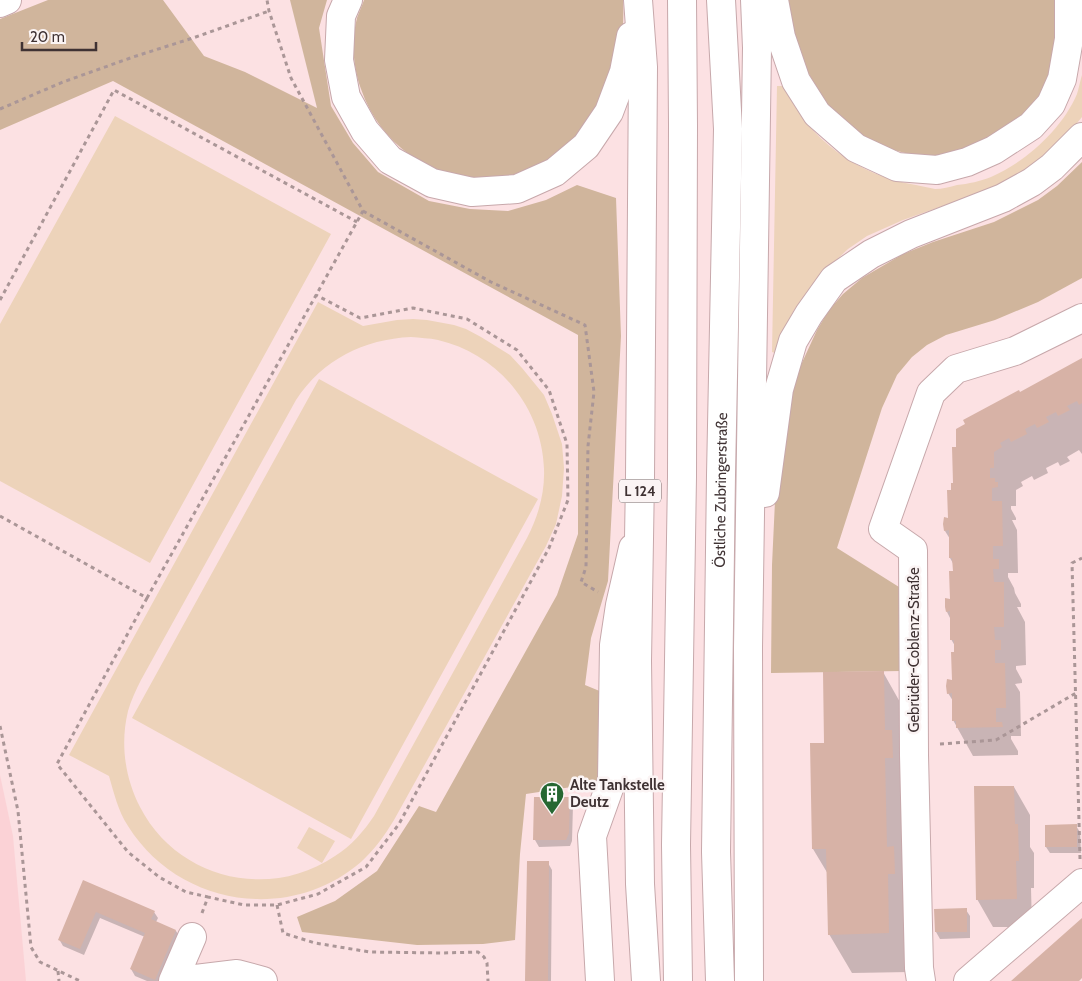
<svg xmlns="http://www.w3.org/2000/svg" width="1082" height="981" font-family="Cabin,sans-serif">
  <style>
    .built { fill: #fbd2d6 }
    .green { fill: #edd3ba; fill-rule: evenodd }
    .forest { fill: #d0b59c }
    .shadow { fill: #0003 }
    .building { fill: #d7b2a6 }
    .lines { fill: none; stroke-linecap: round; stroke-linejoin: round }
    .minor-casing { stroke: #c7a8ab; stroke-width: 30 }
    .highway-casing { stroke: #c7a8ab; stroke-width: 30 }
    .path { stroke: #aa9697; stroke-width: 3; stroke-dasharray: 4 4; stroke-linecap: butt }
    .minor { stroke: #fff; stroke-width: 28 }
    .highway { stroke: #fff; stroke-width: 28 }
    .labels { text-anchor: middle; stroke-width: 5; stroke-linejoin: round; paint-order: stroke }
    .shield { fill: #fbf4f4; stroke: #776c6d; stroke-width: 1 }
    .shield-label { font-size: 14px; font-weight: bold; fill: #3f3233 }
    .street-label { font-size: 15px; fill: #3f3233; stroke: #fbf4f4 }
    .poi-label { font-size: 15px; font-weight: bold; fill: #3f3233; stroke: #fbf4f4; text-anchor: start }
  </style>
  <rect width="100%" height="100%" fill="#fce1e3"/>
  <path class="built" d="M 0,775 L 13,836 L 26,981 L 0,981 Z"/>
  <path class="green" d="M 1082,75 L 1082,117 L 1058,146 L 1016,180 L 903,220 L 867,236 L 848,249 L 830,266 L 815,282 L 794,310 L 783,333 L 775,353 L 772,352 L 777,86 L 784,86 C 807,139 859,176 916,185 C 922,186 929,188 935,189 C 942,189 950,187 957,185 C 968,184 981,181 991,177 C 1026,162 1062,129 1077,94 C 1079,88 1080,81 1082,75 Z
    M 115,116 L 331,234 L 150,563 L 0,481 L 0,324 Z
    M 318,302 L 363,326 L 397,320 L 413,319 L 427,320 L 454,325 L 466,329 L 481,337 L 510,355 L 522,368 L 544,395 L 552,414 L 562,444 L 564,468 L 562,496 L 556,524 L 546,546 L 394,820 C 385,835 374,850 361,862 C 289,924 178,906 128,826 C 118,811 114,793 109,776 L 69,755 ZM 411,337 C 420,338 429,338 438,340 C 498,354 542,407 544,469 C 545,493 538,517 527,538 L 374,816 C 364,831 351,846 335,856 C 269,901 177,879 140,807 C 125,778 120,744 128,711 C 131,700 136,690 141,680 L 296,400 C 322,360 364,339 411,337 Z
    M 319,379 L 538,499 L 351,839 L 132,718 Z
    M 309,827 L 335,841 L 322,863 L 297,848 Z"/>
  <path class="forest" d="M 48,0 L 163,0 L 204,56 L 245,72 L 317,108 L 290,0 L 327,0 L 319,28 L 331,106 L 353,143 L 378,172 L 429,201 L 470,209 L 508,211 L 546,200 L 577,185 L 616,198 L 621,336 L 608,581 L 591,638 L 585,685 L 602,692 L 604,782 L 526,794 L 520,854 L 515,940 L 483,944 L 417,945 L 302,932 L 297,917 L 335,901 L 377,871 L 419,806 L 436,812 L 557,595 L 578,534 L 578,335 L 113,81 L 0,130 L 0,19 Z
    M 364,0 L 623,0 C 624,16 623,34 620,49 C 618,58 614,66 612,75 C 610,82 608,90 605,96 C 601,103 596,109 592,115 C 589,121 586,126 582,131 C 577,138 557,155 550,159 C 478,203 388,168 361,89 C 353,68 351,40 357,18 C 359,12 362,6 364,0 Z
    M 784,0 L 1056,0 L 1057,5 L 1055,64 L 1037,101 L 1008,131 L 945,156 L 928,156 L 905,153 L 890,149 L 860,134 L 846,123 L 825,102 L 797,53 Z
    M 1082,162 L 1082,278 L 1038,302 L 995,320 L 946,335 L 927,345 L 912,357 L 897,375 L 882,408 L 837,548 L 899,587 L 901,671 L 771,673 L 772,565 L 775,501 L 788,406 L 800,367 L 817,330 L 829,310 L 843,294 L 862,278 L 903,254 L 933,242 L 994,222 L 1038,200 L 1057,186 Z"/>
  <path class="shadow" d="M 1082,360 L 1082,454 L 1079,450 L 1067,457 L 1070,461 L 1060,466 L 1058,462 L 1046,468 L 1048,473 L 1034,480 L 1032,476 L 1021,482 L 1023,486 L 1016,490 L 1016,506 L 1011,506 L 1011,509 L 1016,518 L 1016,520 L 1012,520 L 1017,530 L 1018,573 L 1008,573 L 1008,577 L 1014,588 L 1015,593 L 1021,604 L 1021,607 L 1017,607 L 1025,622 L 1026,665 L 1016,666 L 1016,669 L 1022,680 L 1022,683 L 1015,684 L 1020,692 L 1021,736 L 1011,736 L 1011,739 L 1018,751 L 1018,755 L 973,756 L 953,720 L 953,701 L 948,693 L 953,682 L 955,646 L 951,639 L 951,620 L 947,612 L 947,600 L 951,601 L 954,572 L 954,565 L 950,558 L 950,539 L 945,531 L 944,524 L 950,519 L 952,491 L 955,484 L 958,448 L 1020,393 Z
    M 883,672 L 905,711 L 910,972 L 852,973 L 829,934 L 828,874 L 813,849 L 826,744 Z
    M 1014,787 L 1030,815 L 1030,847 L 1034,853 L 1034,888 L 1031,888 L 1032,927 L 993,927 L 977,899 Z
    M 569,798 L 573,805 L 572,841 L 570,846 L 539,847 L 535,840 Z
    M 1076,826 L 1080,832 L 1081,853 L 1050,853 L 1046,847 Z
    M 548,863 L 552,870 L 551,981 L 527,981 Z
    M 84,882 L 154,912 L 158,918 L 156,922 L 176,931 L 180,937 L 161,981 L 147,981 L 135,976 L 131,969 L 145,937 L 100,918 L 84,955 L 63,946 L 59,939 Z
    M 966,910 L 970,916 L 970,938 L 940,939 L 936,932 L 935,911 Z"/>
  <path class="building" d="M 1082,358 L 1082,403 L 1079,405 L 1077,401 L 1067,406 L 1070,410 L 1058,416 L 1056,412 L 1046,417 L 1049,422 L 1037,428 L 1035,424 L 1025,429 L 1027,434 L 1011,442 L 1009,438 L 1000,443 L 1002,447 L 994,452 L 994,468 L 990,468 L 990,478 L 995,478 L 995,482 L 998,482 L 998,487 L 992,488 L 992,501 L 1002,501 L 1003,546 L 993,546 L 993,559 L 999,559 L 999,569 L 993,569 L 994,582 L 1004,582 L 1004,627 L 994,627 L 995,640 L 1001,640 L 1001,650 L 995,650 L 995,663 L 1005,663 L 1006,708 L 996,708 L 996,722 L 1002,722 L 1003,727 L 956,728 L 956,721 L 952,721 L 952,693 L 947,694 L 946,686 L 947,679 L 952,680 L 951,652 L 954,652 L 954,640 L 950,640 L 950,611 L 946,612 L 945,607 L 945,598 L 950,599 L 949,571 L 953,571 L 952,558 L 949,558 L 949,530 L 944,531 L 943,524 L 944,517 L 948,518 L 947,490 L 951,490 L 951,483 L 953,483 L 952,447 L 956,447 L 956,429 L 965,424 L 963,420 L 1019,390 L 1020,392 Z
    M 884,671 L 885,730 L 892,730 L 893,758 L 885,758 L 887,847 L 894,846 L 895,874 L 888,874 L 889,933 L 828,935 L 826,849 L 812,849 L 810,743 L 824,743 L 823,672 Z
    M 974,786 L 1014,786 L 1015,824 L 1018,824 L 1019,861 L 1016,861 L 1017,899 L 976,900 Z
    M 534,797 L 570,797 L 569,833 L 566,840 L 533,840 Z
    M 1077,824 L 1077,847 L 1045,847 L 1045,825 Z
    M 527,861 L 549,861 L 548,981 L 525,981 Z
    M 83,880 L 155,911 L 151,919 L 176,930 L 155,980 L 130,969 L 145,933 L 96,912 L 80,949 L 58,940 Z
    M 967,908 L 967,932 L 935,932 L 934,909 Z
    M 1082,918 L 1082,978 L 1079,981 L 1011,981 Z"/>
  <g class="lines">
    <defs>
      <path id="minor" d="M 173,981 L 192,937
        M 179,981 L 237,974 L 263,981
        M 600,981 L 592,836 L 612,780 L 614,645 L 620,605 L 633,548
        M 921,981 L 919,968 L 914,755 L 913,550 L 883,529 L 931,393 L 956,369 L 1015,351 L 1082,318
        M 968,981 L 1082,883"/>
      <g id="highway">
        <path d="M 348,0 L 341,16 L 339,60 L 346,97 L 365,131 L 390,160 L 432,183 L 472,192 L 517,189 L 555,172 L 586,146 L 609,112 L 624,72 L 631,36"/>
        <path d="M 638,0 L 643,67 L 640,478 L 637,661 L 640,884 L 646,981"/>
        <path d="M 774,0 L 781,37 L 796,81 L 817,114 L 856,148 L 897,167 L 937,170 L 967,162 L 994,150 L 1031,126 L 1051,104 L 1062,79 L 1069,39 L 1069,0"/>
        <path d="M 0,3 L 7,0"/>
        <path d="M 765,493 L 779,389 L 793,341 L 809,314 L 834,279 L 871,254 L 911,234 L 1003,198 L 1032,182 L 1052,167 L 1082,137"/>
        <path d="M 678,981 L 676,845 L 682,477 L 683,125 L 682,0"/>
        <path id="s1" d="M 720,981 L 716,852 L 721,475 L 728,129 L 721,0"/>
        <path d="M 749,981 L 748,648 L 757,48 L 755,0"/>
      </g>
    </defs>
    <use href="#minor" class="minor-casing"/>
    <use href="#highway" class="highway-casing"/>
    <path class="path" d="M 0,109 L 63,82 L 133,57 L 193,38 L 269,11
      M 363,211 L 491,282 L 585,325 L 594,392 L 588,446 L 586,567 L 581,582 L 598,592
      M 0,300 L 114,90 L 357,222
      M 0,516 L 147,598 L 363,211 L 291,78 L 269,11 L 267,0
      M 147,598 L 57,764 L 128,852 L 159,877 L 186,892 L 208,897
      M 0,726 L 18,811 L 31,947 L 40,962 L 80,981
      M 940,744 L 996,740 L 1076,693
      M 1080,859 L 1072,563 L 1082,558
      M 277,905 L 283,933 L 315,943 L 370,952 L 441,953 L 478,952 L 484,957 L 487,963 L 488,981
      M 202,913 L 208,897 L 244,905 L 277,905 L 318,894 L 366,867 L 399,824 L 549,548 L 568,500 L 567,444 L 549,390 L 517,350 L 467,319 L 413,308 L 360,318 L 316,295
      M 58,971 L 59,981"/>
    <use href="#minor" class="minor"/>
    <use href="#highway" class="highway"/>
  </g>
  <defs>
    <symbol id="building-pin" viewBox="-11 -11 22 30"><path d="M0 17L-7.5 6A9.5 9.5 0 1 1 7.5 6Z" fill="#266832" stroke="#fbf4f4"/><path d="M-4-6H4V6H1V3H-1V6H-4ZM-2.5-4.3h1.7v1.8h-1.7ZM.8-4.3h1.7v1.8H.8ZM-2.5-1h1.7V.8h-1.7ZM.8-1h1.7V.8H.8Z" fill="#fff"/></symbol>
  </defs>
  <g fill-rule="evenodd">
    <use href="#building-pin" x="538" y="780" width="28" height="38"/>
  </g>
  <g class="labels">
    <rect class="shield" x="619" y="479.5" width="42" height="23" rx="4"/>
    <g class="shield-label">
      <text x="640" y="496">L 124</text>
    </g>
    <g class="street-label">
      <text dy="5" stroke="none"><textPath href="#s1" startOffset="491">Östliche Zubringerstraße</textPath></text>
      <text transform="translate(914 650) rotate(-90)" y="5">Gebrüder-Coblenz-Straße</text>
    </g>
    <g class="poi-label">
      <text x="570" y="790">Alte Tankstelle<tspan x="570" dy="17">Deutz</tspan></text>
    </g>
  </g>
  <path d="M22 42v8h74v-8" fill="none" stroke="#3f3233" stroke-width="2.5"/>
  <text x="30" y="42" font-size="15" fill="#3f3233" stroke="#fbf4f4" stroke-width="4" paint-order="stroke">20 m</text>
</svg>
